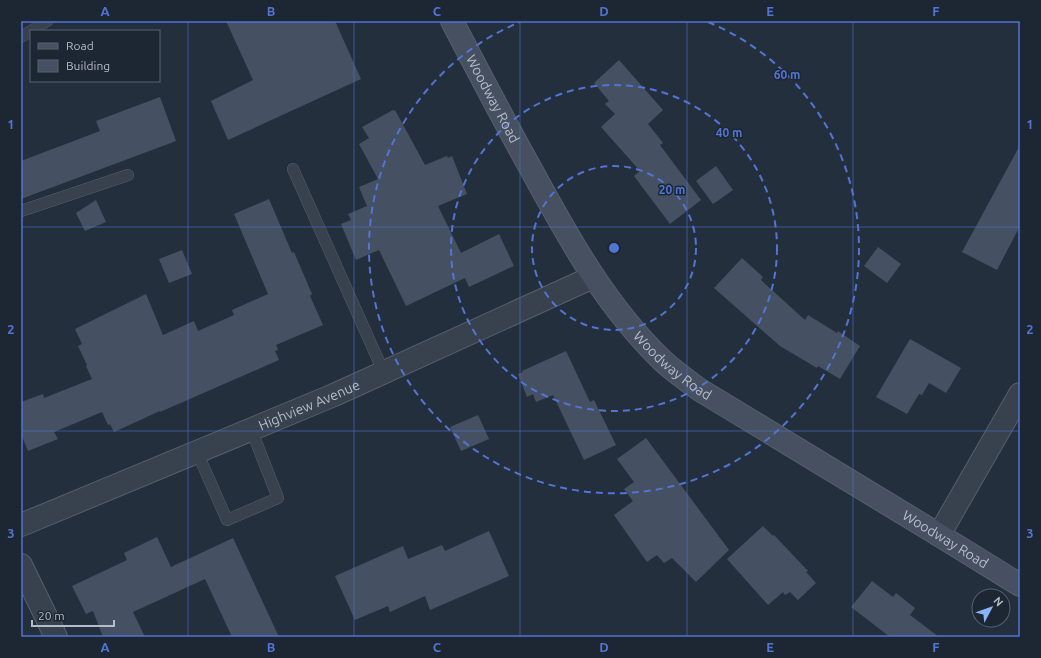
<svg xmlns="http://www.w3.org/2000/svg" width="1041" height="658" font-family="Ubuntu,sans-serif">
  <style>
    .building { fill: #455162 }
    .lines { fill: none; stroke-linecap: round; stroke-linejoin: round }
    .lane-casing { stroke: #565f6c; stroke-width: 12 }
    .street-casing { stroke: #565f6c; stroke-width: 24 }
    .secondary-casing { stroke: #565f6c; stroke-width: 24 }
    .lane { stroke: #38414e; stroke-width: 11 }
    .street { stroke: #38414e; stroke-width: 22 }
    .secondary { stroke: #465061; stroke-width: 22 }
    .grid { fill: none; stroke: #5274d3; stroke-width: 1; stroke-opacity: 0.55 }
    .ring { fill: none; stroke: #5274d3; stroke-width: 2; stroke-dasharray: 7 5 }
    .labels { text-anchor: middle; stroke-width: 3; stroke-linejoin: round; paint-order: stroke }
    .street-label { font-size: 14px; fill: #b4bcc9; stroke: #1d2633 }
    .centre { fill: #5274d3; stroke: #1d2633; stroke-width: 2 }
    .ring-label { font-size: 12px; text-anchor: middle; font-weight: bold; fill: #5274d3; stroke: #1d2633; stroke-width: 3; stroke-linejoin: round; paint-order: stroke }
    .neatline { fill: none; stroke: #5274d3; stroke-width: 1.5 }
    .grid-label { font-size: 13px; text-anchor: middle; font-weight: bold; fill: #5274d3 }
  </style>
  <rect width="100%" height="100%" fill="#242f3e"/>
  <path class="building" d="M 226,21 L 335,21 L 361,79 L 228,140 L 211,101 L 253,80 Z
    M 619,60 L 663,110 L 648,124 L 663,143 L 660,145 L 701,200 L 670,224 L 634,176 L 640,171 L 601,127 L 615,114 L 605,104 L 609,101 L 594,83 Z
    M 160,97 L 176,141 L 21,199 L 21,161 L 100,131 L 96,121 Z
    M 393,110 L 394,111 L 395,110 L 425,165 L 447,156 L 448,158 L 452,156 L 467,194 L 438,206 L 461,253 L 499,234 L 514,266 L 469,287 L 465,278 L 406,306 L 379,250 L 356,260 L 341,224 L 351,220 L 348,214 L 367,206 L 359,187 L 378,179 L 359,144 L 369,138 L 362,127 Z
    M 1020,145 L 1020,226 L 997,270 L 962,252 Z
    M 716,166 L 733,190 L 713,204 L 696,181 Z
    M 269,199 L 292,253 L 294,252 L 312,294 L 310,296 L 323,325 L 276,345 L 278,350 L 275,351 L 279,360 L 160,412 L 160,411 L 114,432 L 110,424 L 108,425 L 102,412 L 54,432 L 58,439 L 28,451 L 21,434 L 21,402 L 43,394 L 44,398 L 92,379 L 86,366 L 87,365 L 78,346 L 82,344 L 75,329 L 146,294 L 163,335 L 194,321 L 198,331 L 234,315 L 232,310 L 268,294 L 234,214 Z
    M 96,200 L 106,222 L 85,231 L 76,213 Z
    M 878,247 L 901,264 L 887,283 L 864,266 Z
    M 182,250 L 192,274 L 169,283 L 159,259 Z
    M 742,258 L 763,277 L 761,280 L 805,320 L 808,315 L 837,333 L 838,331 L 860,346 L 840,379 L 818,366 L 817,368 L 780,346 L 714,288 Z
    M 910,339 L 961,368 L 946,393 L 929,383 L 922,395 L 919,394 L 907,414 L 876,397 Z
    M 566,351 L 590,402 L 594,400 L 616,445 L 584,460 L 553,395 L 536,402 L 533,394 L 527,397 L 518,374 L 523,372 L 522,371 Z
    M 478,415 L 489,439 L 461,451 L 450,427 Z
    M 646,438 L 729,550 L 696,582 L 672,558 L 664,563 L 657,555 L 647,562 L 614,515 L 633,501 L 624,489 L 634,482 L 617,459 Z
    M 763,526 L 773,536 L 774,535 L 808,571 L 806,572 L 816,583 L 798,600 L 790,592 L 785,595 L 783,592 L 768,605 L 727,559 Z
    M 489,531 L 509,576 L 430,610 L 425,596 L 390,612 L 388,606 L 355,620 L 335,576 L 403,546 L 408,559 L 442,545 L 445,551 Z
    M 157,537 L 171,567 L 233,538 L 279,637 L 232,637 L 205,579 L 133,612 L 145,637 L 103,637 L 93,611 L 86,614 L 72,586 L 127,560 L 124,553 Z
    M 872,581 L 893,597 L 896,593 L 915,608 L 910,615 L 939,637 L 890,637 L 851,607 Z"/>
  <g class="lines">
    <defs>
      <path id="lane" d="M 21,37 L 47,21
        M 293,169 L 384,373
        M 21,211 L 128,175
        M 197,452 L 227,520 L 278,498 L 251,429"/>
      <g id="street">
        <path id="s1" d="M 21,525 L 334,395 L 593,277"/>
        <path d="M 939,535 L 1020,394"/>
        <path d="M 21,565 L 56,637"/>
      </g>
      <g id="secondary">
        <path id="s2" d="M 452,21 C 478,71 504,121 532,171 C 569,239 607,308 664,362 C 675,372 688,381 700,390 L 939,535 L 1020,585"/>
      </g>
    </defs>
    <use href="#lane" class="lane-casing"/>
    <use href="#street" class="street-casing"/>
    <use href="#secondary" class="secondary-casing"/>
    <use href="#lane" class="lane"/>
    <use href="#street" class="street"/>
    <use href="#secondary" class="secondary"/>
  </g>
  <path class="grid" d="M 188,21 L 188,637M 354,21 L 354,637M 520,21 L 520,637M 687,21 L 687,637M 853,21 L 853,637M 21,227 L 1020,227M 21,431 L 1020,431"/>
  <g class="ring">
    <circle cx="614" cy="248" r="82"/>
    <circle cx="614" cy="248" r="163"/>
    <path d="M708 22A245 245 0 1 1 520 22"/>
  </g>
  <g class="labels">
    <g class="street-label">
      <text dy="5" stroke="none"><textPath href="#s2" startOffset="88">Woodway Road</textPath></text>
      <text dy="5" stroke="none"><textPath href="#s2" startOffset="412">Woodway Road</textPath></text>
      <text dy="5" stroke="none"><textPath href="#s1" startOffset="312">Highview Avenue</textPath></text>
      <text dy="5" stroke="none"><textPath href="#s2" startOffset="736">Woodway Road</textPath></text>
    </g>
  </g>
  <circle cx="614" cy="248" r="6" class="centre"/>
  <g class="ring-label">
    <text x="787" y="79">60 m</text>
    <text x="729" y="137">40 m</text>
    <text x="672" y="194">20 m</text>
  </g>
  <rect width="1041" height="658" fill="none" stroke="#1d2633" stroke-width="44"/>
  <rect x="30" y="30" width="130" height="52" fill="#1d2633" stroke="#59626f"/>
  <rect x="38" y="43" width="20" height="6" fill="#465061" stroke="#59626f"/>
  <text x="66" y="50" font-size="12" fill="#b4bcc9">Road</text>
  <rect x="38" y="60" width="20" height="12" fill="#455162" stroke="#59626f"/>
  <text x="66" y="70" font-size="12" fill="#b4bcc9">Building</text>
  <g transform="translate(991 608) rotate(49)"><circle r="19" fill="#1d2633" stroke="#59626f"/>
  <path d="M0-3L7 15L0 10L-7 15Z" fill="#8ab4f8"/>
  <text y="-6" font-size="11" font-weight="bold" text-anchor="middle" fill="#b4bcc9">N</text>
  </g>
  <path d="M32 620v6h82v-6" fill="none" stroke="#b4bcc9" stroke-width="2"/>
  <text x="38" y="620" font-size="12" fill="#b4bcc9" stroke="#1d2633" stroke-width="3" paint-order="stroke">20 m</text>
  <rect x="22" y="22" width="997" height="614" class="neatline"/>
  <g class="grid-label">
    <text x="105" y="16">A</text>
    <text x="271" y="16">B</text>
    <text x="437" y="16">C</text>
    <text x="604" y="16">D</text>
    <text x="770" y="16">E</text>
    <text x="936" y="16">F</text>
    <text x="11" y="129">1</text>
    <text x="1030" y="129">1</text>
    <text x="11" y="334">2</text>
    <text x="1030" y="334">2</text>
    <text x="11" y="538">3</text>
    <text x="1030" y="538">3</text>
    <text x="105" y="652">A</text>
    <text x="271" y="652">B</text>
    <text x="437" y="652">C</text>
    <text x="604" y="652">D</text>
    <text x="770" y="652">E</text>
    <text x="936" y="652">F</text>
  </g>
</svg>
